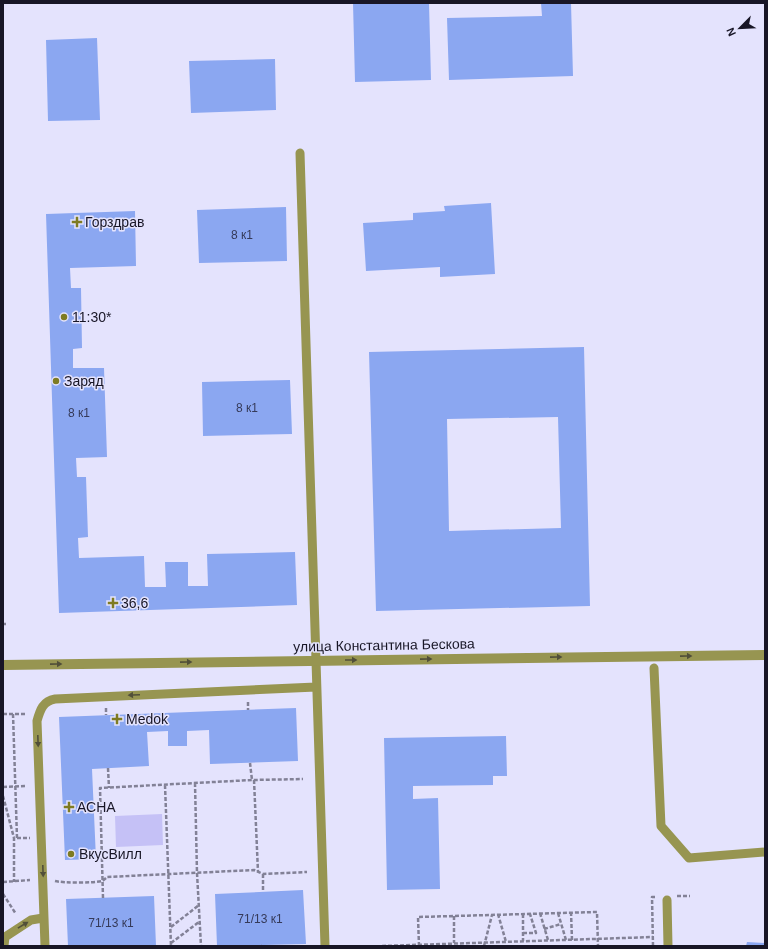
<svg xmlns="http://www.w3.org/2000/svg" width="768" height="949" font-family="Arial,sans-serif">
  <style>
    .green { fill: #c5c1f6 }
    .building { fill: #8ba7f1; fill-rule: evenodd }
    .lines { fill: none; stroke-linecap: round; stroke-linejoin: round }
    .path { stroke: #828196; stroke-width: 2.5; stroke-dasharray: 4 2; stroke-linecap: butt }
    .lane { stroke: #979551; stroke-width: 9 }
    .street { stroke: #979551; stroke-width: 10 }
    .oneway { fill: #514f39 }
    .poi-dot { fill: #7e7b22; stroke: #e4e3fd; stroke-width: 1.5 }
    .labels { text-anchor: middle; stroke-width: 3; stroke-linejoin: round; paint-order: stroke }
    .number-label { font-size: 12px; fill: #353a59 }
    .poi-label { font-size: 14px; fill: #181626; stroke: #e4e3fd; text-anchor: start }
    .street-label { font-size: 14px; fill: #181626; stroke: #e4e3fd }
  </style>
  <rect width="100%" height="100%" fill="#e4e3fd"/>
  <path class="green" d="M 162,814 L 163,845 L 116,847 L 115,816 Z"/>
  <path class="building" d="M 353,3 L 429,3 L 431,80 L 355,82 Z
    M 541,3 L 571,3 L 573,76 L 449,80 L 447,18 L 542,16 Z
    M 97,38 L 100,120 L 48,121 L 46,40 Z
    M 275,59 L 276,110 L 191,113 L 189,61 Z
    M 491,203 L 495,274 L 440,277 L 440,267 L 366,271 L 363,223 L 413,220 L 413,213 L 445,211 L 444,206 Z
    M 286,207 L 287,261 L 199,263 L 197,210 Z
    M 135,211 L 136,266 L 70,268 L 71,288 L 81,288 L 82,348 L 73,349 L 73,368 L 104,368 L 107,457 L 76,458 L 77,477 L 86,477 L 88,537 L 78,538 L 79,558 L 144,556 L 145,587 L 166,587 L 165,562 L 188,562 L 188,586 L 208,586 L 207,554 L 295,552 L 297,605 L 59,613 L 46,214 Z
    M 584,347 L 590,606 L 376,611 L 369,352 ZM 558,417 L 561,528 L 449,531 L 447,419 Z
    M 290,380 L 292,434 L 203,436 L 202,382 Z
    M 296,708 L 298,761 L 210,764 L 209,730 L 187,731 L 187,746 L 168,746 L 168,731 L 147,732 L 149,766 L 92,769 L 96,859 L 65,860 L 59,717 Z
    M 506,736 L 507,776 L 493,776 L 493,785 L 413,786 L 413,799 L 438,798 L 440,889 L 387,890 L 384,738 Z
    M 303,890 L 306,944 L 217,946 L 215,894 Z
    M 154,896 L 156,946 L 68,946 L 66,899 Z
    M 747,942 L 765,943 L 765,946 L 746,946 Z"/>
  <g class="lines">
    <path class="path" d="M 3,624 L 6,624
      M 248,702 L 248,710
      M 106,708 L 106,715
      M 3,714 L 26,714
      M 13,714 L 17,838 L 14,838 L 14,882
      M 250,763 L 252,780
      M 108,768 L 109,788
      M 254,780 L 258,872
      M 195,783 L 197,873 L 201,946
      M 165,785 L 171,946
      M 3,787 L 26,786
      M 3,796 L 14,838
      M 17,838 L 30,838
      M 263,874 L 263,892
      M 55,881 C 63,883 94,883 102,881 C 104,880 106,878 107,877 L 254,870 L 263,874 L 307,872
      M 3,882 L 30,880
      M 3,894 L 16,914
      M 677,896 L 690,896
      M 103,898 L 100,788 L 252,780 L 303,779
      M 571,912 L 572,940
      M 540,913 L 548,940
      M 558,913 L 566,940
      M 498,914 L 506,942
      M 523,914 L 523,941
      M 454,916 L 454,943
      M 171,927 L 199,905
      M 544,929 L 561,924
      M 523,933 L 536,933 L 530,914
      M 171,943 L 199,922
      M 261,946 L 262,946
      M 382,946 L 653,937
      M 419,946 L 418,917 L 597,912 L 598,946
      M 484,946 L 492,915
      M 653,946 L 652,897 L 656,897"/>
    <path class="lane" d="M 300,153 L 325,946
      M 654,668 L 661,826 L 689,858 L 765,852
      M 667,900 L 668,946
      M 4,946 L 5,937 L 31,920 L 43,918
      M 45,946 L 37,721 C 40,710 43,701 55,699 L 316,687"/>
    <path class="street" d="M 3,665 L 765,655"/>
  </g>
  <defs><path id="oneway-solid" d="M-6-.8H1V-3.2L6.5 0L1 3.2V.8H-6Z"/></defs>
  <g class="oneway">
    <use href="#oneway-solid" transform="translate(686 656) rotate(-1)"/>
    <use href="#oneway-solid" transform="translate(556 657) rotate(-1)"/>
    <use href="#oneway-solid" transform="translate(426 659) rotate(-1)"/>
    <use href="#oneway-solid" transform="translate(351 660)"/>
    <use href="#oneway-solid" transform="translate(186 662) rotate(-1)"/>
    <use href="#oneway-solid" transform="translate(56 664) rotate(-1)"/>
    <use href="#oneway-solid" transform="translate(134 695) rotate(177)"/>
    <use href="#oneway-solid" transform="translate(38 741) rotate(88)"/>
    <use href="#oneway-solid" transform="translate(43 871) rotate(88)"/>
    <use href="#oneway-solid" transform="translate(23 925) rotate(-31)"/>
  </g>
  <g class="poi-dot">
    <path d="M75 216h4v4h4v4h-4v4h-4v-4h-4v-4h4z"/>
    <circle cx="64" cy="317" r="4"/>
    <circle cx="56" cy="381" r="4"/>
    <path d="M111 597h4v4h4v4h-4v4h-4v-4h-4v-4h4z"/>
    <path d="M115 713h4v4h4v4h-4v4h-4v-4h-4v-4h4z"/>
    <path d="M67 801h4v4h4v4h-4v4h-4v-4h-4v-4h4z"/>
    <circle cx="71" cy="854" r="4"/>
  </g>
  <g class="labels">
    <g class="number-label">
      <text x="242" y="239">8 к1</text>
      <text x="247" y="412">8 к1</text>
      <text x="79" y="417">8 к1</text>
      <text x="260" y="923">71/13 к1</text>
      <text x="111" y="927">71/13 к1</text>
    </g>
    <g class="poi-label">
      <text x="85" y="227">Горздрав</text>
      <text x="72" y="322">11:30*</text>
      <text x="64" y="386">Заряд</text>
      <text x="121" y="608">36,6</text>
      <text x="126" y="724">Medok</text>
      <text x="77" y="812">АСНА</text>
      <text x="79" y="859">ВкусВилл</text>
    </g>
    <g class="street-label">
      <text transform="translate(384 645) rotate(-1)" y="5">улица Константина Бескова</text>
    </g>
  </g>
  <rect width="768" height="949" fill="none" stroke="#181626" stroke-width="8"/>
  <g transform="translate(740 28) rotate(246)" stroke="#e4e3fd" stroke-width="3" paint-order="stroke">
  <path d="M0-3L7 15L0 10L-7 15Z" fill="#181626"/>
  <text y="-6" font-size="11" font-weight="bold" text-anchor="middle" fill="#181626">N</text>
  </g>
</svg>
